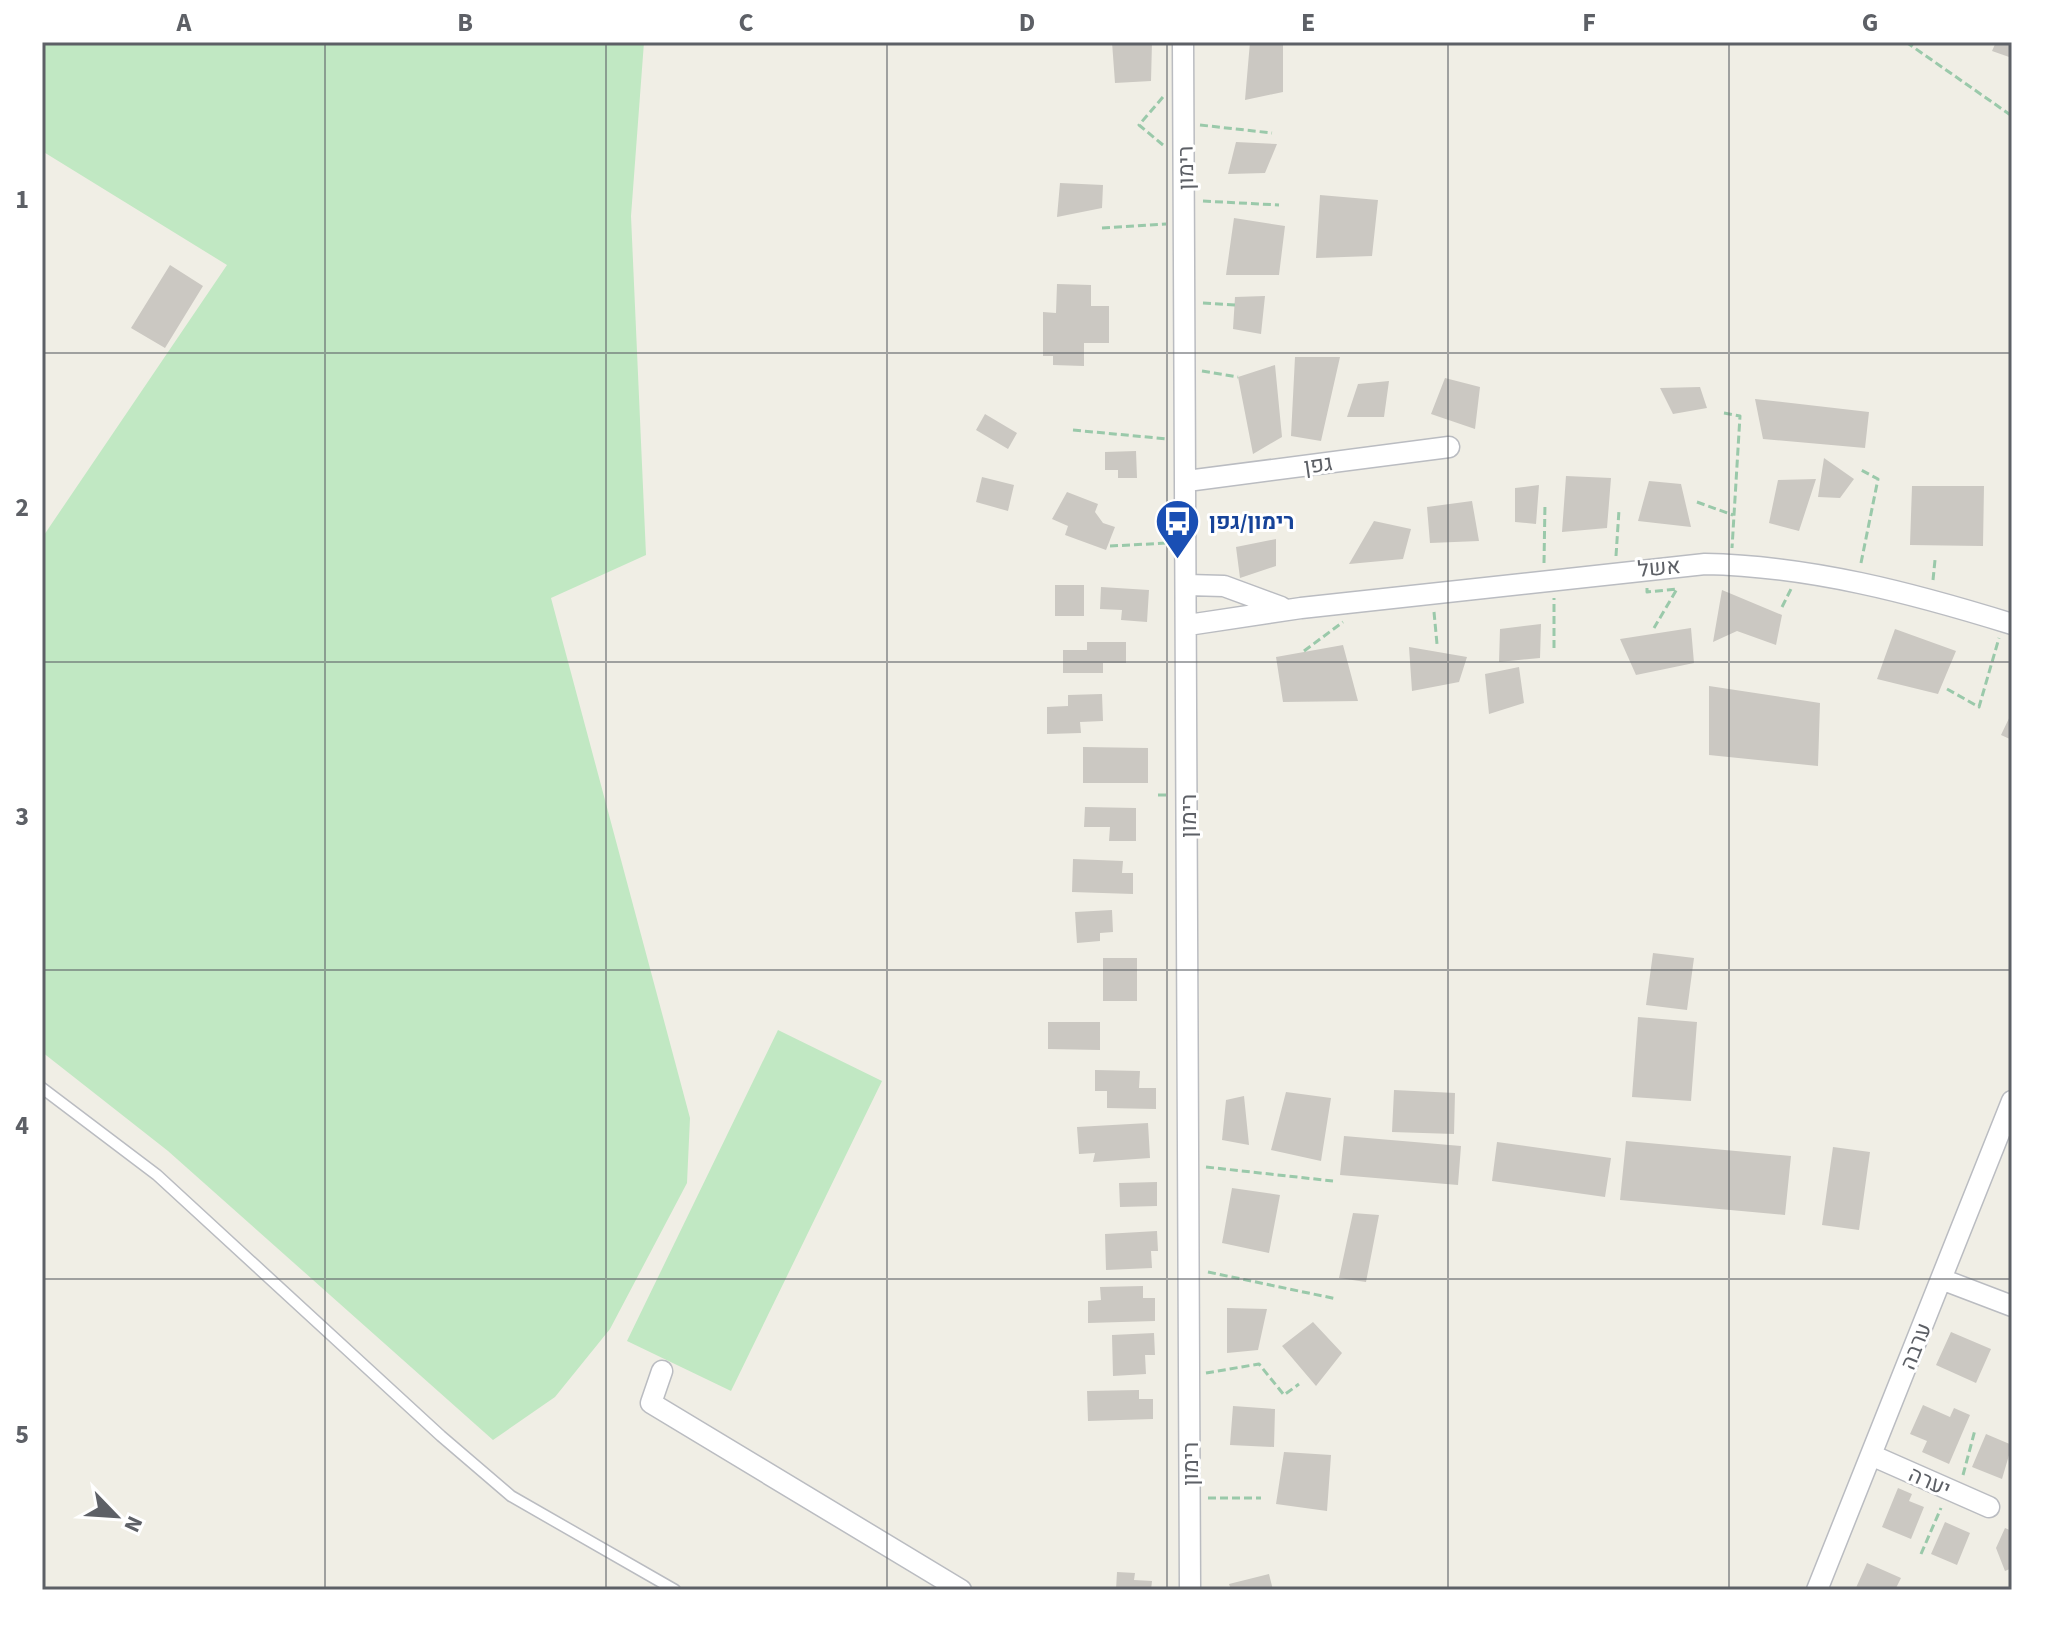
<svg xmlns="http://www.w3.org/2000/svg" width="2054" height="1632" font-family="'Source Sans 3',Heebo,sans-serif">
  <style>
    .green { fill: #c1e8c3 }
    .building { fill: #cbc8c2 }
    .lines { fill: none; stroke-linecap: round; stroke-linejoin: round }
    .service-casing { stroke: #babcc1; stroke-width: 13 }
    .minor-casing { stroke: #babcc1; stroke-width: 23 }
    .path { stroke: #9ac9aa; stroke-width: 3; stroke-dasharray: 8 4; stroke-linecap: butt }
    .service { stroke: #fff; stroke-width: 10 }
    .minor { stroke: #fff; stroke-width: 20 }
    .grid { fill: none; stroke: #5d6066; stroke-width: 2; stroke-opacity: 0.55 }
    .labels { text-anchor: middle; stroke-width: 6; stroke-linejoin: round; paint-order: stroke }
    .street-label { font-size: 22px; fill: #5d6066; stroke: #fff }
    .transit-label { font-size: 22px; font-weight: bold; fill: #164399; stroke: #fff; text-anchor: start }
    .neatline { fill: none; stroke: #5d6066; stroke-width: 3 }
    .grid-label { font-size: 26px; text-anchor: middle; font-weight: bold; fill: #5d6066 }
  </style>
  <rect width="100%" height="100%" fill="#f0eee5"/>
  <path class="green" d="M 42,42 L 644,42 L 631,216 L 646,555 L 551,598 L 690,1118 L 687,1183 L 610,1329 L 555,1397 L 493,1440 L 168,1151 L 42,1052 L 42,538 L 227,265 L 42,151 Z
    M 778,1030 L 882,1081 L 731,1391 L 627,1341 Z"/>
  <path class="building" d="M 1112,42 L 1152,42 L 1151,81 L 1115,83 Z
    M 1250,42 L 1283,44 L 1283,92 L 1245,100 Z
    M 1996,42 L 2012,42 L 2012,58 L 1992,51 Z
    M 1236,142 L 1277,144 L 1265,173 L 1228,174 Z
    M 1060,183 L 1103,185 L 1102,208 L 1057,217 Z
    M 1320,195 L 1378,200 L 1372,256 L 1316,258 Z
    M 1234,218 L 1285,226 L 1279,275 L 1226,275 Z
    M 170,265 L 203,286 L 165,348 L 131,328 Z
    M 1057,284 L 1091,285 L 1091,306 L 1109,306 L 1109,343 L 1084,343 L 1084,366 L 1053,365 L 1053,356 L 1043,356 L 1043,312 L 1056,313 Z
    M 1265,296 L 1261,334 L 1233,329 L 1235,297 Z
    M 1295,357 L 1340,357 L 1321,441 L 1291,436 Z
    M 1275,365 L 1282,437 L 1253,454 L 1238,377 Z
    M 1445,378 L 1480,387 L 1475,429 L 1431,414 Z
    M 1389,381 L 1384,417 L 1347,417 L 1358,384 Z
    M 1700,387 L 1707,408 L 1673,414 L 1660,388 Z
    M 1755,399 L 1869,412 L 1865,448 L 1763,439 Z
    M 985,414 L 1017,433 L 1008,449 L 976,430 Z
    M 1136,451 L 1137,478 L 1118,478 L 1118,470 L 1105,470 L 1105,452 Z
    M 1824,458 L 1854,479 L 1840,498 L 1818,497 Z
    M 1566,476 L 1611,478 L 1607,528 L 1562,532 Z
    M 982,477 L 1014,485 L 1008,511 L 976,502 Z
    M 1816,479 L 1799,531 L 1769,523 L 1778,480 Z
    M 1649,481 L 1681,484 L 1691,527 L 1638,521 Z
    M 1539,485 L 1536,524 L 1515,522 L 1515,488 Z
    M 1912,486 L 1984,486 L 1983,546 L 1910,545 Z
    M 1067,492 L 1098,504 L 1095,512 L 1103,523 L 1115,527 L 1106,550 L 1065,535 L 1068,526 L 1052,519 Z
    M 1472,501 L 1479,541 L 1430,543 L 1427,507 Z
    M 1374,521 L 1411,529 L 1403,559 L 1349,564 Z
    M 1276,539 L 1276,566 L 1240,578 L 1236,547 Z
    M 1055,585 L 1084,585 L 1084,616 L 1055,616 Z
    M 1101,587 L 1149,590 L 1147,622 L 1121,620 L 1122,610 L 1100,609 Z
    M 1722,590 L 1782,615 L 1776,645 L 1737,631 L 1713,642 Z
    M 1541,624 L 1540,658 L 1499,662 L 1500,629 Z
    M 1691,628 L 1694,663 L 1636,675 L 1620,639 Z
    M 1895,629 L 1956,651 L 1938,694 L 1877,679 Z
    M 1087,642 L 1126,642 L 1126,663 L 1103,663 L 1103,673 L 1063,673 L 1063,650 L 1087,650 Z
    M 1343,645 L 1358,701 L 1283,702 L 1276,657 Z
    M 1409,647 L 1467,657 L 1459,682 L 1412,691 Z
    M 1519,667 L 1524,703 L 1489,714 L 1485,674 Z
    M 1709,686 L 1820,703 L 1818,766 L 1709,755 Z
    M 1102,694 L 1103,721 L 1080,722 L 1081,733 L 1047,734 L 1047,707 L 1068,706 L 1068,695 Z
    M 2012,712 L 2012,740 L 2001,735 Z
    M 1083,747 L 1148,748 L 1148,783 L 1083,783 Z
    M 1085,807 L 1136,808 L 1136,841 L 1109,841 L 1110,827 L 1084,827 Z
    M 1073,859 L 1123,861 L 1122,873 L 1133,873 L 1133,894 L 1072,892 Z
    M 1112,910 L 1113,932 L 1100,933 L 1100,941 L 1077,943 L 1075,912 Z
    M 1653,953 L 1694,958 L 1687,1010 L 1646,1005 Z
    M 1103,958 L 1137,958 L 1137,1001 L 1103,1001 Z
    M 1638,1017 L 1697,1022 L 1691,1101 L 1632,1097 Z
    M 1048,1022 L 1100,1022 L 1100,1050 L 1048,1049 Z
    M 1095,1070 L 1140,1071 L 1139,1088 L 1156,1088 L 1156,1109 L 1107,1108 L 1107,1091 L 1095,1091 Z
    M 1394,1090 L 1455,1093 L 1454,1134 L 1392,1132 Z
    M 1286,1092 L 1331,1098 L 1321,1161 L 1271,1150 Z
    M 1244,1096 L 1249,1145 L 1222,1140 L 1226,1100 Z
    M 1148,1123 L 1150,1158 L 1093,1162 L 1095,1153 L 1079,1154 L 1077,1127 Z
    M 1344,1136 L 1461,1146 L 1458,1185 L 1340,1175 Z
    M 1626,1141 L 1791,1156 L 1785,1215 L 1620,1200 Z
    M 1497,1142 L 1611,1158 L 1605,1197 L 1492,1181 Z
    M 1833,1147 L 1870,1152 L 1859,1230 L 1822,1225 Z
    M 1157,1182 L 1157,1206 L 1120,1207 L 1119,1183 Z
    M 1232,1188 L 1280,1195 L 1269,1253 L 1222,1243 Z
    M 1353,1213 L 1379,1215 L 1366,1282 L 1339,1278 Z
    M 1157,1231 L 1158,1251 L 1151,1251 L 1152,1268 L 1106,1270 L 1105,1234 Z
    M 1143,1286 L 1143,1298 L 1155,1298 L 1155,1321 L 1088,1323 L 1088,1301 L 1101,1300 L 1100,1287 Z
    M 1227,1308 L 1267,1309 L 1258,1350 L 1227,1353 Z
    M 1313,1322 L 1342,1353 L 1316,1386 L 1282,1346 Z
    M 1951,1332 L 1991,1349 L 1976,1383 L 1936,1365 Z
    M 1154,1333 L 1155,1355 L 1145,1355 L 1146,1374 L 1113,1376 L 1112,1335 Z
    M 1139,1390 L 1139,1399 L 1153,1399 L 1153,1419 L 1088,1421 L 1087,1391 Z
    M 1923,1405 L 1950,1417 L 1954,1408 L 1970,1415 L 1949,1464 L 1922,1452 L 1927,1441 L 1910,1434 Z
    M 1233,1406 L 1275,1409 L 1274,1447 L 1230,1445 Z
    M 1986,1434 L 2012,1445 L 2002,1479 L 1972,1467 Z
    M 1284,1452 L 1331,1455 L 1327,1511 L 1276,1504 Z
    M 1898,1488 L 1912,1494 L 1909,1501 L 1924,1507 L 1911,1539 L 1882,1527 Z
    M 1945,1522 L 1970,1533 L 1957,1565 L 1931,1554 Z
    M 2005,1528 L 2012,1531 L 2012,1568 L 2005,1571 L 1996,1548 Z
    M 1867,1563 L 1901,1578 L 1895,1590 L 1855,1590 Z
    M 1117,1572 L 1135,1573 L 1134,1580 L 1152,1581 L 1151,1590 L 1116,1590 Z
    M 1269,1574 L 1273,1590 L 1231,1590 L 1229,1584 Z"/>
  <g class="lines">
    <defs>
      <path id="service" d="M 42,1088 L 157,1175 L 441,1436 L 511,1496 L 675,1590"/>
      <path id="minor" d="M 1183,42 L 1190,1590
        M 1187,481 L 1449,447
        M 1188,585 L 1224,586 L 1281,607
        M 1188,625 L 1301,608 L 1705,564 C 1810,566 1912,593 2012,624
        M 1941,1279 L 2012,1306
        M 662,1371 L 651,1403 L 961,1590
        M 1871,1455 L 1989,1507
        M 1817,1590 L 2012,1101"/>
    </defs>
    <use href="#service" class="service-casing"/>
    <use href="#minor" class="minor-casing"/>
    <path class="path" d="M 1906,42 L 2012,116
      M 1200,125 L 1272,133
      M 1163,145 L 1139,125 L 1163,97
      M 1203,201 L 1279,205
      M 1102,228 L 1166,224
      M 1203,303 L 1235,305
      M 1202,371 L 1238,377
      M 1724,413 L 1740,416 L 1732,548
      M 1073,430 L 1168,439
      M 1697,502 L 1733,515
      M 1110,546 L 1168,543
      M 1616,556 L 1619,510
      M 1544,563 L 1545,503
      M 1861,563 L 1878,479 L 1861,470
      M 1933,580 L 1935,560
      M 1647,588 L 1647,592 L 1677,589 L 1654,628
      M 1782,607 L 1791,589
      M 1434,612 L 1437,644
      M 1554,648 L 1554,598
      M 1304,651 L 1343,622
      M 1947,689 L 1979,707 L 1999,638
      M 1158,795 L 1168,795
      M 1206,1167 L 1333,1181
      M 1208,1272 L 1337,1299
      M 1206,1373 L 1259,1364 L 1284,1395 L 1299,1384
      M 1963,1475 L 1975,1430
      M 1208,1498 L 1261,1498
      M 1921,1554 L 1941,1508"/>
    <use href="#service" class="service"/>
    <use href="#minor" class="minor"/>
  </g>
  <path class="grid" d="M 325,42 L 325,1590M 606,42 L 606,1590M 887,42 L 887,1590M 1167,42 L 1167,1590M 1448,42 L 1448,1590M 1729,42 L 1729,1590M 42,353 L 2012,353M 42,662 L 2012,662M 42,970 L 2012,970M 42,1279 L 2012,1279"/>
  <defs>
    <symbol id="bus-pin" viewBox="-11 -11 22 30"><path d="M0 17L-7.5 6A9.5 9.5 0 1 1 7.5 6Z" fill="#1a4fb4" stroke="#fff"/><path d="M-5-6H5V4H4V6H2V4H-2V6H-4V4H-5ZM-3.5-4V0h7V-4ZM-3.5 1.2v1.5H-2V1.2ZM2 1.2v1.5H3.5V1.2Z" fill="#fff"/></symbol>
  </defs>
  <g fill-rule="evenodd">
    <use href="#bus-pin" x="1152" y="496" width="51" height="69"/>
  </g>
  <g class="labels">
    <g class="street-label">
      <text transform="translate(1185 168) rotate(-91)" y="8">רימון</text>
      <text transform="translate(1318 464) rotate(-8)" y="8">גפן</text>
      <text transform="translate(1659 567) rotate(-5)" y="8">אשל</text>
      <text transform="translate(1188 816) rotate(-90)" y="8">רימון</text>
      <text transform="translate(1915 1346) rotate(-68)" y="8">ערבה</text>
      <text transform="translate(1190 1464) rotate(-90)" y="8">רימון</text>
      <text transform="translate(1930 1481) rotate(24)" y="8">יערה</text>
    </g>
    <g class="transit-label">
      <text x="1209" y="529">רימון/גפן</text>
    </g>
  </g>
  <rect width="2054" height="1632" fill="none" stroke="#ffffff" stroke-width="88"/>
  <g transform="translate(116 1516) rotate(115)" stroke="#ffffff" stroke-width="6" paint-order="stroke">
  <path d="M0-6L14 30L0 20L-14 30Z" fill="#5d6066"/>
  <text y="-12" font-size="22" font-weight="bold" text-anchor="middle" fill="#5d6066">N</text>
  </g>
  <rect x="44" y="44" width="1966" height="1544" class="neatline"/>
  <g class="grid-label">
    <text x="184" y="31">A</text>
    <text x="465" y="31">B</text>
    <text x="746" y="31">C</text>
    <text x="1027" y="31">D</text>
    <text x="1308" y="31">E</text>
    <text x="1589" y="31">F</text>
    <text x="1870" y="31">G</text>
    <text x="22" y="208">1</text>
    <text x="22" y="516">2</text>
    <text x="22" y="825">3</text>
    <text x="22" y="1134">4</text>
    <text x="22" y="1443">5</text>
  </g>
</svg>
